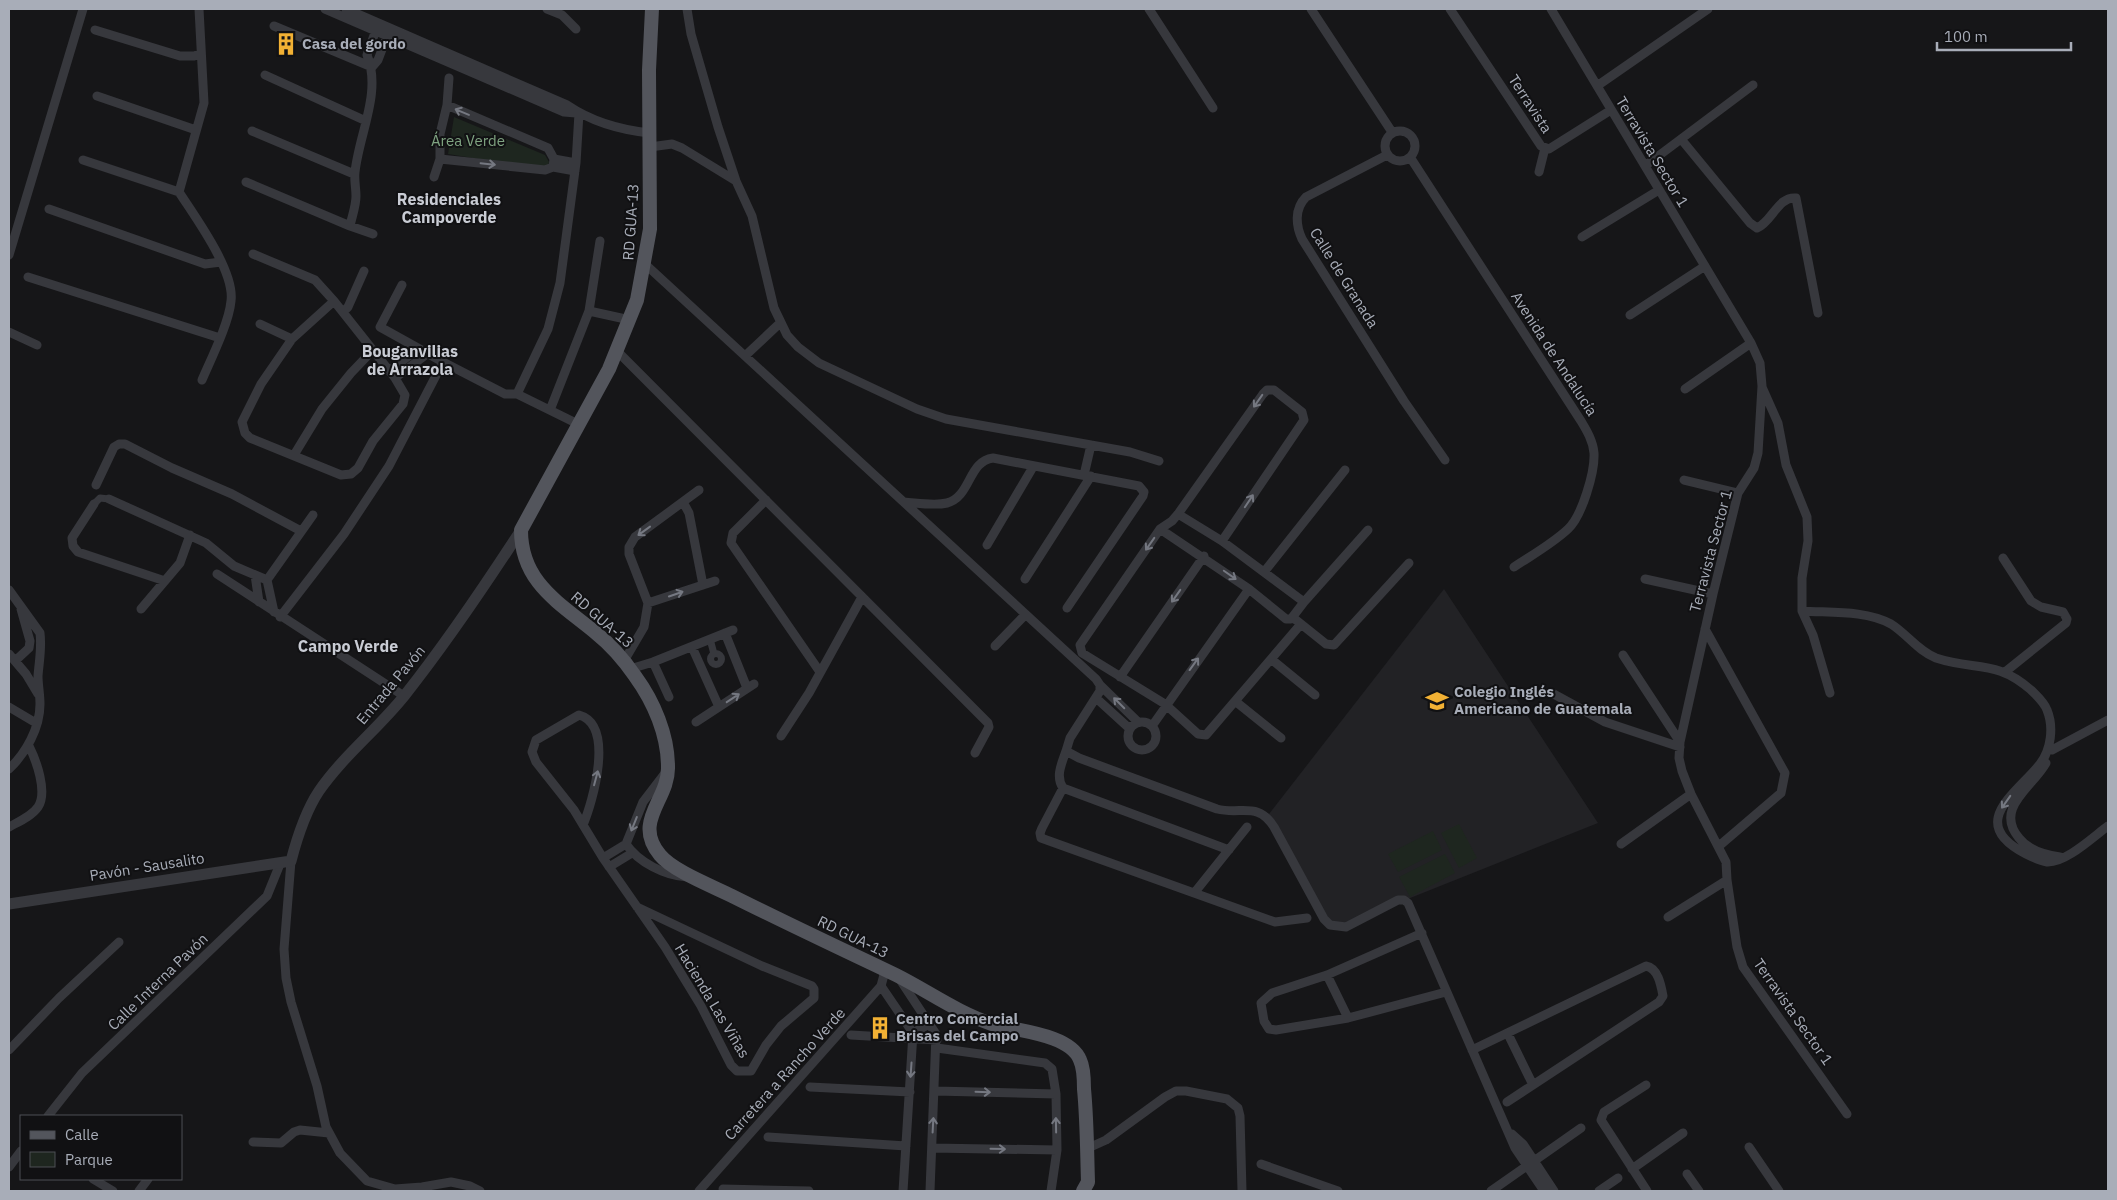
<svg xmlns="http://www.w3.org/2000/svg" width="2117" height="1200" font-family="'IBM Plex Sans',sans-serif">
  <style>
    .built { fill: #222225 }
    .green { fill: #1e261f }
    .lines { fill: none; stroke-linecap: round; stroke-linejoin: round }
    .pedestrian { stroke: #37383d; stroke-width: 7 }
    .minor { stroke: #37383d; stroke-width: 9 }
    .tertiary { stroke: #37383d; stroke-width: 11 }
    .primary { stroke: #53555c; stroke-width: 14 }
    .oneway { stroke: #757881 }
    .labels { text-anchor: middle; stroke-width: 4; stroke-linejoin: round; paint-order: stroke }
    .poi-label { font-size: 15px; font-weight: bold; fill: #a8adb8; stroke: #111113; text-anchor: start }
    .street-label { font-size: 15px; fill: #a8adb8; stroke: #111113 }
    .park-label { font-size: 15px; fill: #7fa381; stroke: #111113 }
    .neighbourhood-label { font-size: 16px; font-weight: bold; fill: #c9ccd4; stroke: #111113 }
  </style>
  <rect width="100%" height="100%" fill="#161618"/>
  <path class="built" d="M 1444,589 L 1598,823 L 1345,924 L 1331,922 L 1326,918 L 1269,814 Z"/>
  <path class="green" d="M 454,117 L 545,155 L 549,162 L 548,166 L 541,169 L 448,154 Z
    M 1459,824 L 1477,858 L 1459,868 L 1441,833 Z
    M 1433,831 L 1442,850 L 1398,872 L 1388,854 Z
    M 1445,854 L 1455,873 L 1410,897 L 1399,877 Z"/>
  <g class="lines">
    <path class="pedestrian" d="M 94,504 L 100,498 L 109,499
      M 710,639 L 714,654
      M710.5 659a5.5 5.5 0 1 1 11 0a5.5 5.5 0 1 1-11 0Z"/>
    <path class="minor" d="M 199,9 L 204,103 L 179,192 C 195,217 235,271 231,301 C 229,323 211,359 202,380
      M 325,9 L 564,112 L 576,113
      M 346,9 L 567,105 C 592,122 621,130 650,133
      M 547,9 L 562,15 L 576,29
      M 687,9 L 691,34 L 718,127 L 736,181 L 752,216 L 774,308 L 787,335 L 798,347 L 819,363 L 917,409 L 946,419 L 1091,445 L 1130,452 L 1159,461
      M 1149,9 L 1213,108
      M 1311,9 L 1392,132
      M 1450,9 L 1541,146 L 1549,149 L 1611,110
      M 1551,9 L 1751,343 L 1760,363 L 1762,386 L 1758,453 L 1754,468 L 1738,493 L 1713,594 L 1680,742 L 1679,758 L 1682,771 L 1691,794 L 1726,862 L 1727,880 L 1737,947 L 1743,967 L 1847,1114
      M 274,26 L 372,67
      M 95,30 L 180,56 L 194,56 L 200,54
      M 372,67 L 378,60 L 389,31
      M 265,75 L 366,121
      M 1597,86 L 1708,9
      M 97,96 L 196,130
      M1385 146a15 15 0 1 1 30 0a15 15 0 1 1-30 0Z
      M 252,131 L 354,174
      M 1681,139 L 1750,223 L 1757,228 C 1772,222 1778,196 1796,198 L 1818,313
      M 650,147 L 672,144 L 682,148 L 736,181
      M 1387,155 L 1306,197 C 1294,209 1296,226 1302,239 L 1404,401 L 1445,460
      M 1410,157 L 1581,421 C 1587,431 1593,441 1594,453 C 1595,472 1582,516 1568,529 C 1552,544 1532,555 1514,567
      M 440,159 L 545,170 L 553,167 L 554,159 L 548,148 L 447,105
      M 554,159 L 576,163
      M 83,160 L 179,192
      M 1645,166 L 1753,85
      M 553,167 L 575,171
      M 1539,172 L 1545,148
      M 434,177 L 440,159 L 440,134 L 447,105 L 449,78
      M 246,182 L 350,226 L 373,234
      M 49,209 L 205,264 L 221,262
      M 350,226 C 352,216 356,206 356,196 C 356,188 354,180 355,172 C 359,134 382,92 367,55 L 377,27
      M 1582,237 L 1659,190
      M 253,254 L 315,280 L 334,301 L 395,378 L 405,395 L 403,404 L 373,441 L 358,468 L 351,474 L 341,475 L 250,438 L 245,433 L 242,422 L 261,384 L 292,339 L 334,301
      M 9,255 L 83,9
      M 645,264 L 1096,679 L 1100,685 L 1100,691 L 1070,738 L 1066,751 L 1079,758 L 1217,809 C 1241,815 1258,801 1274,827 L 1324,919 L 1330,925 L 1346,927 L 1398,900 L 1404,900 L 1408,903 L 1515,1148 L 1544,1191
      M 28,277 L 220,338
      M 402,285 L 380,327 L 443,362 L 505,394 L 517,394 L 580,425
      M 589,311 L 630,320
      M 343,312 L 348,307 L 364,271
      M 1630,315 L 1705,266
      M 260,324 L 292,339
      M 9,332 L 37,345
      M 617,351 L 988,723 L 989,727 L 975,753
      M 745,356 L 780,323
      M 389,371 L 418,349
      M 395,378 L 427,354
      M 1762,387 L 1778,423 L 1786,465 L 1807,517 L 1808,541 L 1802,578 L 1802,611 L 1813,635 L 1830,693
      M 1685,389 L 1751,343
      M 517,394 L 548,329 L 560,283 L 576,163 L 579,113
      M 550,410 L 589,311 L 600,241
      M 294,455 L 322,409 L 351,373 L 373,350
      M 1084,475 L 1091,445
      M 1684,480 L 1738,493
      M 96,485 L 114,447 L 119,444 L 125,444 L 172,468 L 232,494 L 301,531
      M 109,499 L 206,543 L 234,566 L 267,580
      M 766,500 L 733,533 L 731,543 L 820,672
      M 683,502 L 689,513 L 703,585
      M 904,502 C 918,503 934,506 947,503 C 971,497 968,461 993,458 L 1139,486 L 1144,492 L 1143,496 L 1067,608
      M 94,504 L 72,538 L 73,546 L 78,552 L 165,581
      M 1160,529 L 1249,589 L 1286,619 L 1291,619 L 1304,602 L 1222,541 L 1178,514
      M 1222,541 L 1304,420 L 1302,412 L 1274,390 L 1267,390 L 1263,394 L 1178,514 L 1172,521 L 1160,529 L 1080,645 L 1082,653 L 1165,704 L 1198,734 L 1206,735 L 1301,624
      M 987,545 L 1033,467
      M 2003,558 L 2031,601 L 2041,607 L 2063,612 L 2067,619 L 2066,623 L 2005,672
      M 1264,572 L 1345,470
      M 217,574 L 404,696
      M 255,575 L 259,602
      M 1025,579 L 1091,476
      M 1645,579 L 1713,594
      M 9,590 L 40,633 C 42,648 39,662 38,676 C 38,685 40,694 40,704 C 40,728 26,753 9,769
      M 1304,602 L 1368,530
      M 648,603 L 715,581
      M 141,609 L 180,563 L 190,535
      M 1802,611 C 1830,613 1865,610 1891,624 C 1907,634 1918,651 1936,658 C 1975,671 1996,659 2031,690 C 2037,696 2044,702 2047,710 C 2054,727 2051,750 2040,764 C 2016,794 1966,823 2026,854 C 2032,857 2041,861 2047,862 C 2066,863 2094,836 2108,826
      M 274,612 L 267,580 L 313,515
      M 280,617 L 344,534 L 389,466 L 443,362
      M 1296,620 L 1326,644 L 1334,645 L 1409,563
      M 1705,629 L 1785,773 L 1781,793 L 1719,846
      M 725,633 L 747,688
      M 995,646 L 1025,615
      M 692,647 L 719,707
      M 9,654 L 26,674 L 38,694
      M 1623,655 L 1680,742
      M 1271,659 L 1315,695
      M 15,661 L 29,648 L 30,641 L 21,609
      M 624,661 L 644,627 L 648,603 L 629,554 L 629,547 L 635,537 L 699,490
      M 653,662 L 669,697
      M 630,669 L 653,662 L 733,630
      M 1120,677 L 1204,556
      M 1100,685 L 1138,722
      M 1550,692 L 1605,722 L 1680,747
      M 1096,698 L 1130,729
      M 1235,701 L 1281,738
      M 9,707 L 36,723
      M1128 736a14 14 0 1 1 28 0a14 14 0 1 1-28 0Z
      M 696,722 L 754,684
      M 1152,726 L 1249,589
      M 781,736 L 809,693 L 862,597
      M 2052,750 L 2108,720
      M 1066,751 C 1062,763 1055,776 1063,788 L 1229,850
      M 2046,763 C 2032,788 1994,808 2019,838 C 2029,851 2045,855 2060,857
      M 1063,788 L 1042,828 L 1040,833 L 1041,838 L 1275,922 L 1307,918
      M 583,825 C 593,801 615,725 579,715 L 536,740 L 532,752 L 536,762 L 574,810 L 603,858 L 665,947 L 701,1006 L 731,1065 L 737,1071 L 751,1071 L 766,1045 L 781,1026 L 814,998 L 814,989 L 812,986 L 762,966 L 637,907
      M 9,827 C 18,822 32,816 38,807 C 48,792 36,760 29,746
      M 626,844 C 638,862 665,876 687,877
      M 1621,844 L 1691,794
      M 603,858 L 626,844 L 643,802 L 666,772
      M 291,861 L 284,949 L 286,978 L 291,1002 L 317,1086 L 326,1127 L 340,1153 L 367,1181 L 395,1189 L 422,1187 L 451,1182 L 470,1186 L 480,1191
      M 609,867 L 632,853
      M 1195,892 L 1247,827
      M 1668,917 L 1727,880
      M 1422,933 L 1327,975 L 1272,993 L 1261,1003 L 1264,1021 L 1269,1029 L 1276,1030 L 1348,1018 L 1446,992
      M 1327,975 L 1348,1018
      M 899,978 L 936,1034 L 930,1191
      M 881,986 L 913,1033 L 903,1191
      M 913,1033 L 929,1024
      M 1508,1034 L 1533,1085
      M 851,1035 L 937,1040
      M 937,1048 L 1045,1063 L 1052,1069 L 1056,1094 L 1057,1150 L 1051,1191
      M 9,1050 L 59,998 L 119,942
      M 1472,1050 L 1646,966 C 1658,968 1661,985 1663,996 L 1659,1002 L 1507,1102
      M 1646,1085 L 1604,1112 L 1601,1120 L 1647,1191
      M 810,1087 L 910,1092
      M 935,1091 L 1056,1094
      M 48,1116 L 82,1073 L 267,896 L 280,864
      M 1512,1134 L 1523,1144 L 1554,1191
      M 768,1137 L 906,1146
      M 253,1142 L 281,1143 L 294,1132 L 300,1130 L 329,1133
      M 1749,1147 L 1779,1191
      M 932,1148 L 1057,1150
      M 1086,1149 L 1106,1140 L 1165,1097 L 1176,1091 L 1186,1091 L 1227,1099 L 1238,1108 L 1240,1116 L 1242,1191
      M 1261,1164 L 1338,1191
      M 9,1167 L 21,1151
      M 1632,1169 L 1683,1133
      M 1687,1174 L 1699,1191
      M 93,1179 L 113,1191
      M 723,1189 L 809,1191
      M 139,1191 L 148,1179
      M 699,1191 L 881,986 L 885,971
      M 1491,1191 L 1581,1128
      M 1599,1191 L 1618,1178"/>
    <path class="tertiary" d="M 9,904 L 291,861 C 297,838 305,812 319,791 C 343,756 378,729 405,695 C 447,642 484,587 521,530"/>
    <path class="primary" d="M 652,9 L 649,70 L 650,229 L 637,300 L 609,369 L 521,530 C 521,583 560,603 596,633 C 611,645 624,660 635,676 C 654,702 668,735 668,767 C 669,800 632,821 660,855 C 673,871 712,886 732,896 C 786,923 841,949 896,975 C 928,991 958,1013 992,1024 C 1016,1031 1070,1034 1080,1060 C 1084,1068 1084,1080 1084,1089 C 1087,1120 1087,1151 1088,1182 L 1083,1191"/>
  </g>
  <defs><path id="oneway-shaft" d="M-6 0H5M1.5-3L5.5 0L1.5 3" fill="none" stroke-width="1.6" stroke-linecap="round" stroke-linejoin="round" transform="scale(1.25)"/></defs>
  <g class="oneway">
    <use href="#oneway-shaft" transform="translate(462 112) rotate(-157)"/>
    <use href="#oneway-shaft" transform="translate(488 164) rotate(6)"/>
    <use href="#oneway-shaft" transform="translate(1258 401) rotate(125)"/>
    <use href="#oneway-shaft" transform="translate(1249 501) rotate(-56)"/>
    <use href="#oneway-shaft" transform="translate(644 531) rotate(144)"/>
    <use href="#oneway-shaft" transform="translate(1150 544) rotate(125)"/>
    <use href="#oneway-shaft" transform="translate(1230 575) rotate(35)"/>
    <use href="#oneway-shaft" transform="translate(676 594) rotate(-19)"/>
    <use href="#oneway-shaft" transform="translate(1176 596) rotate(125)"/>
    <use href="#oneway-shaft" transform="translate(1194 664) rotate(-54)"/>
    <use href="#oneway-shaft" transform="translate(733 698) rotate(-33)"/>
    <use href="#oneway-shaft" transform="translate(1119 703) rotate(-135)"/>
    <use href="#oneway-shaft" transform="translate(596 778) rotate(-75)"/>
    <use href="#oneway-shaft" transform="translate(2006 802) rotate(125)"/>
    <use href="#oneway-shaft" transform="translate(634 824) rotate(112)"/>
    <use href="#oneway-shaft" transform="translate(911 1070) rotate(94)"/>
    <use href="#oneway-shaft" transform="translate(983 1092) rotate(2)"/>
    <use href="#oneway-shaft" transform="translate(933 1125) rotate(-87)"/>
    <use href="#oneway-shaft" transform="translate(1056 1125) rotate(-91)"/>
    <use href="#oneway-shaft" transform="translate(998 1149) rotate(1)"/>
  </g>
  <defs>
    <symbol id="building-bare" viewBox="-9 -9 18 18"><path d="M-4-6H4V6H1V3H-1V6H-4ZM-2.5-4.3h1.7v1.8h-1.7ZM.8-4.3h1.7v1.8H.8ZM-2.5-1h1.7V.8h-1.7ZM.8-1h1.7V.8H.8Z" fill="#f2b134" stroke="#111113" stroke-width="2.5" paint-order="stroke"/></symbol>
    <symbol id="school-bare" viewBox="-9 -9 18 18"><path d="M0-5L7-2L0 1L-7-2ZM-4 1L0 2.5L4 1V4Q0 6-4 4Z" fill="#f2b134" stroke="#111113" stroke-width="2.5" paint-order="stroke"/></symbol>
  </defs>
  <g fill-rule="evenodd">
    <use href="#building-bare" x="270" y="28" width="32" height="32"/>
    <use href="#school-bare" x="1421" y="685" width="32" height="32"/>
    <use href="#building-bare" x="864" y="1012" width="32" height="32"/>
  </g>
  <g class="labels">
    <g class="poi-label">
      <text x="302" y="49">Casa del gordo</text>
      <text x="1454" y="697">Colegio Inglés<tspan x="1454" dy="17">Americano de Guatemala</tspan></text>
      <text x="896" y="1024">Centro Comercial<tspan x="896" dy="17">Brisas del Campo</tspan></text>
    </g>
    <g class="street-label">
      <text transform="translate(1530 104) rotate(57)" y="5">Terravista</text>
      <text transform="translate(1652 152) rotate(59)" y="5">Terravista Sector 1</text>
      <text transform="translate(631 222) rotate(-86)" y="5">RD GUA-13</text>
      <text transform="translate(1344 278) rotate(58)" y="5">Calle de Granada</text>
      <text transform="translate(1554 354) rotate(57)" y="5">Avenida de Andalucía</text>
      <text transform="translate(1711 551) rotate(-75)" y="5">Terravista Sector 1</text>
      <text transform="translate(602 620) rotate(41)" y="5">RD GUA-13</text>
      <text transform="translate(391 685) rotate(-50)" y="5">Entrada Pavón</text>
      <text transform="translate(147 867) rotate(-9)" y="5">Pavón - Sausalito</text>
      <text transform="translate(853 937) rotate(26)" y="5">RD GUA-13</text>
      <text transform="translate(158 982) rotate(-44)" y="5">Calle Interna Pavón</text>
      <text transform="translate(712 1001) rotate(59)" y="5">Hacienda Las Viñas</text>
      <text transform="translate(1793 1012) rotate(55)" y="5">Terravista Sector 1</text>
      <text transform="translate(785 1074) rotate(-48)" y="5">Carretera a Rancho Verde</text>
    </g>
    <g class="park-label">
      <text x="468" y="146">Área Verde</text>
    </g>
    <g class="neighbourhood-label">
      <text x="449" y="205">Residenciales<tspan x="449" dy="18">Campoverde</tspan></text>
      <text x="410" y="357">Bouganvilias<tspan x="410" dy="18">de Arrazola</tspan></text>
      <text x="348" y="652">Campo Verde</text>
    </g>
  </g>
  <rect width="2117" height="1200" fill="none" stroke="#a8adb8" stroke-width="20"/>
  <rect x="20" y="1115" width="162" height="65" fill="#111113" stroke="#4d4f55"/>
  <rect x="30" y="1131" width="25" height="8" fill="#53555c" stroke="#4d4f55"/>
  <text x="65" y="1140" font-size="15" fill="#a8adb8">Calle</text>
  <rect x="30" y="1152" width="25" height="15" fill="#1e261f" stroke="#4d4f55"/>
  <text x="65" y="1165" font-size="15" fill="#a8adb8">Parque</text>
  <path d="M1937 42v8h134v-8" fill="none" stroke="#a8adb8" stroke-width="2.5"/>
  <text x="1944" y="42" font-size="15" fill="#a8adb8" stroke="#111113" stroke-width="4" paint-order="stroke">100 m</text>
</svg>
